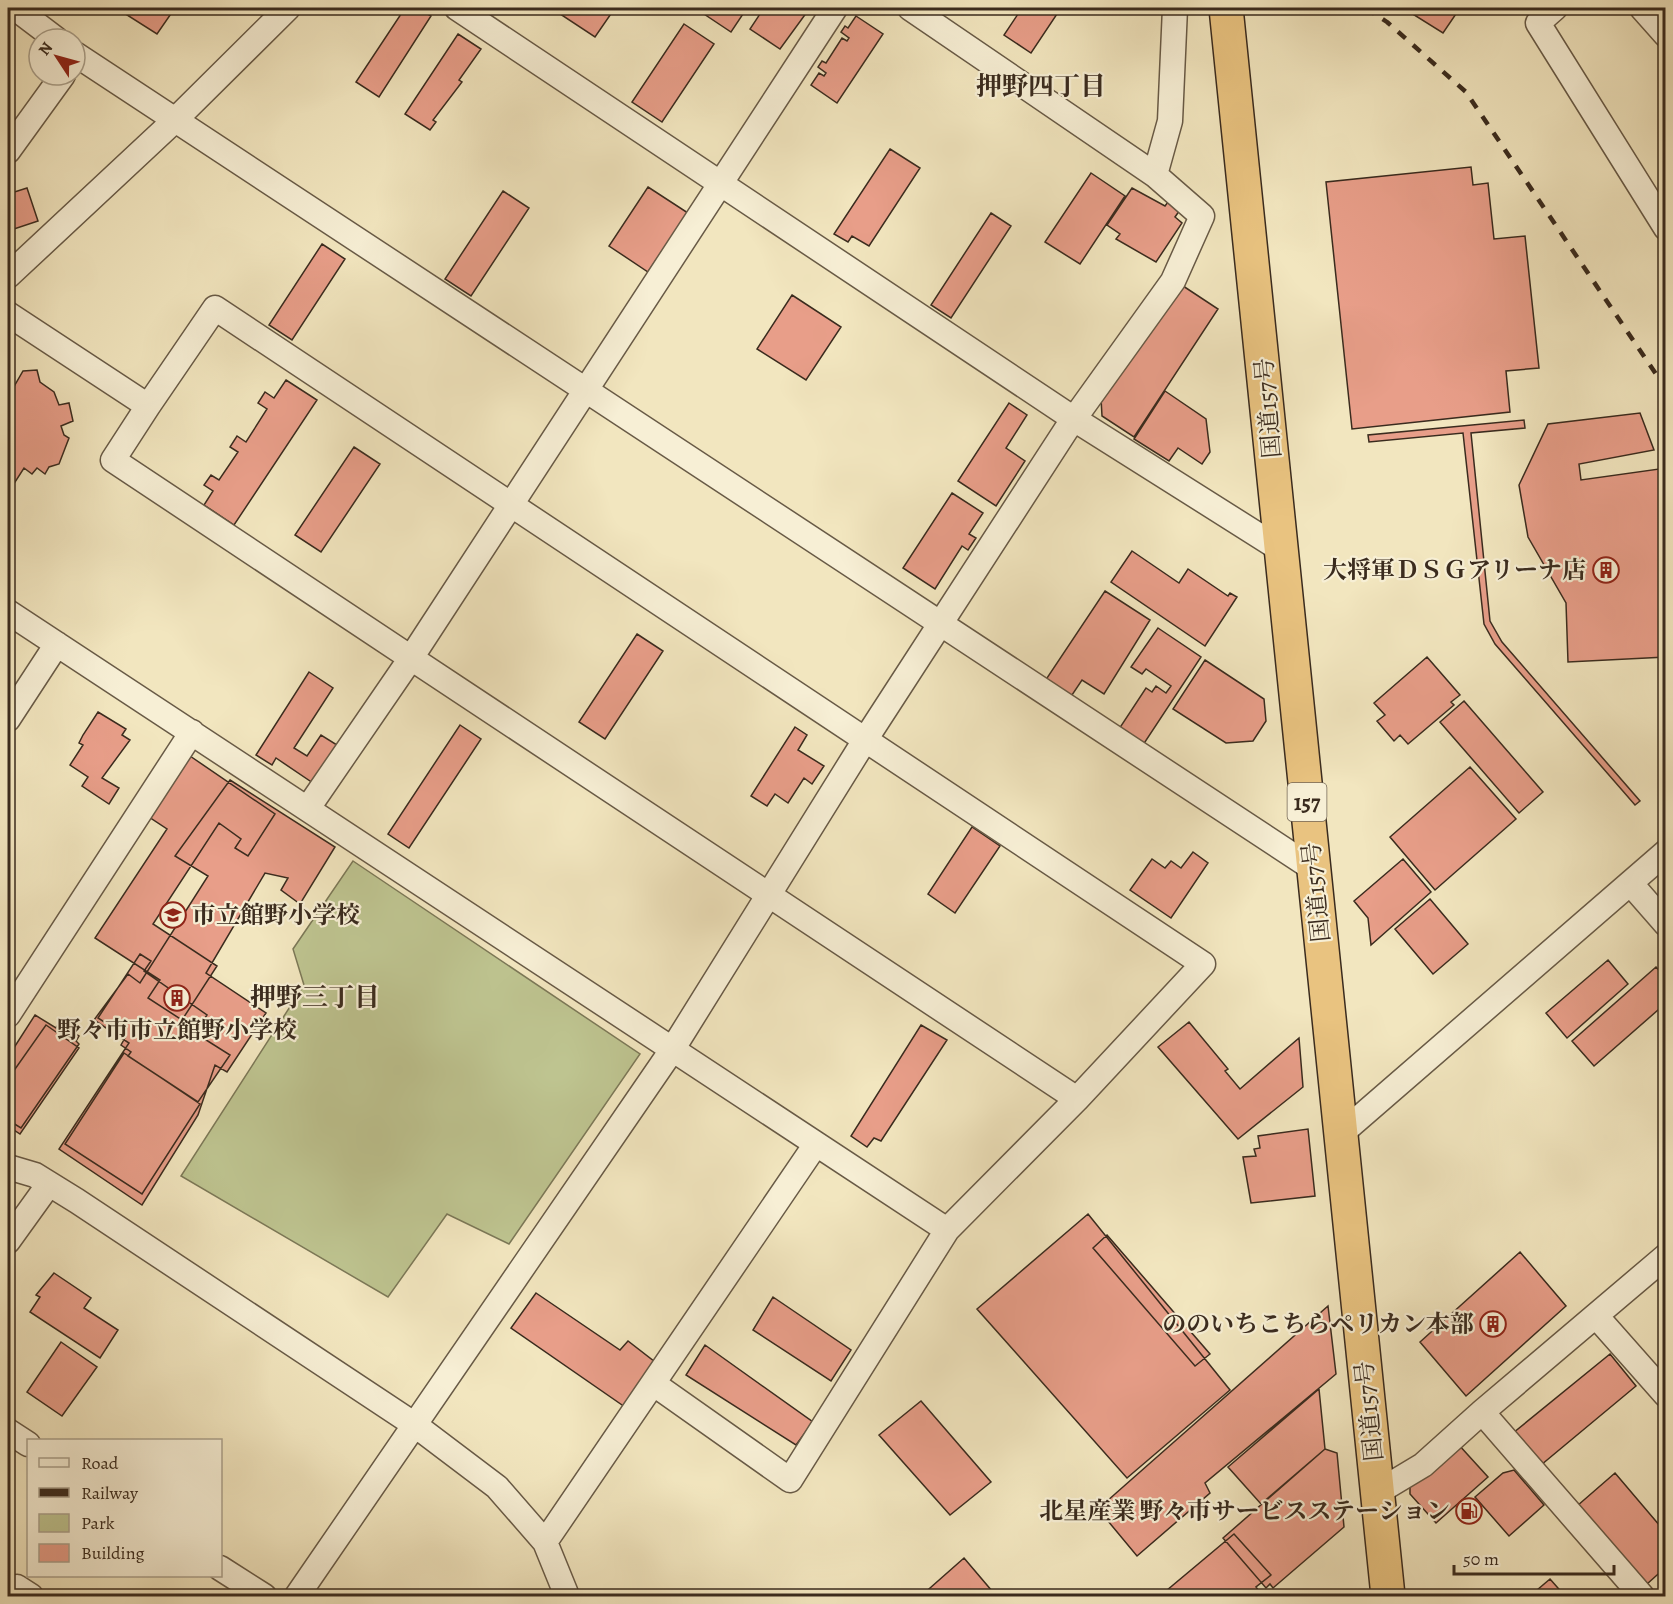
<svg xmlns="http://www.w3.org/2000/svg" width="1673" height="1604" viewBox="0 0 1673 1604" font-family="Alegreya,'Noto Serif JP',serif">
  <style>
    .green { fill: #bec490; stroke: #7c7857; stroke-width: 1.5 }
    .building { fill: #e89e89; stroke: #3a2b1e; stroke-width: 1.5 }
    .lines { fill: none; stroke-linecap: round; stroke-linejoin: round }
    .minor-casing { stroke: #685a46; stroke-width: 27 }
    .highway-casing { stroke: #3a2b1e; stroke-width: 36 }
    .minor { stroke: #f7efd5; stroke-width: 24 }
    .highway { stroke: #e9c380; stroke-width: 33 }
    .rail { stroke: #3a2b1e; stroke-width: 4.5; stroke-dasharray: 10 10; stroke-linecap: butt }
    .labels { text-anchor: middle; stroke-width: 4.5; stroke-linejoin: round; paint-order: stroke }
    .shield { fill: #f7efd5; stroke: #736655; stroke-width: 1.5 }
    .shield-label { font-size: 22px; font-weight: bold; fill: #3a2b1e }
    .street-label { font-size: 24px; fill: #3a2b1e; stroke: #f7efd5 }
    .poi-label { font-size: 24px; font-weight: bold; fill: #3a2b1e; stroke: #f7efd5; text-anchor: end }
    .neighbourhood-label { font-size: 26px; font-weight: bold; fill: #3a2b1e; stroke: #f7efd5 }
  </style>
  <rect width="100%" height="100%" fill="#f2e6bf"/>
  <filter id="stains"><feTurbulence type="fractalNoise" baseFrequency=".00333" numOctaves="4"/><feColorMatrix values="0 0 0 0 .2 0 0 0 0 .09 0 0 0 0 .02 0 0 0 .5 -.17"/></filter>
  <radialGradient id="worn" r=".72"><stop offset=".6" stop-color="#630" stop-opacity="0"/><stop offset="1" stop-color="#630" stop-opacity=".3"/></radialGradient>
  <path class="green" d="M353,861l287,193 -131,190 -62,-30 -59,83 -207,-121 123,-191 -11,-36z"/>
  <path class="building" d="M116,8h59l-18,26z
    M405,8h13l13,8 -52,81 -23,-15z
    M555,8h60l-20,29 -41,-27z
    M695,8h52l-16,24z
    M764,8h43v4l-27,37 -30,-20z
    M1022,8h39l-30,45 -27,-18z
    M1403,8h57l-17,25z
    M856,16l27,18 -46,69 -26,-18 8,-12 5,3 2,-3 -8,-6 4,-6 4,2 16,-25 5,3 2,-3 -8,-6 4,-6 3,2z
    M684,24l30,20 -52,78 -30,-20z
    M458,34l23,15 -22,31 3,2 -29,38 3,2 -6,8 -25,-16z
    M890,149l30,19 -51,78 -17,-10 -4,6 -14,-8z
    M1471,167l2,18 15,-2 6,56 31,-3 14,132 -33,3 4,41 -158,17 -26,-247z
    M1091,173l34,23 -45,68 -35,-22z
    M648,187l40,26 -40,59 -39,-26z
    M27,188l11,33 -30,10v-37z
    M1132,188l33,18 3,-4 12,8 -5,7 7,6 -26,39 -40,-23 4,-5 -13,-9z
    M503,191l26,17 -58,88 -26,-17z
    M991,213l20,13 -60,92 -20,-13z
    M322,244l23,15 -53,81 -23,-15z
    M1177,282l41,27 -84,128 -32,-21 -1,-18z
    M792,295l49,32 -35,53 -49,-31z
    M37,370l3,12 14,10 5,13 10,-2 4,18 -12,5 3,9 5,3 -10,26 -10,3 -4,7 -8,-6 -5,6 -8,-6 -16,25v-96l15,-26z
    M286,380l31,20 -83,125 -30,-20 9,-14 -9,-6 7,-10 8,5 19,-28 -8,-5 7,-11 9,6 21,-33 -9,-6 7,-11 9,6z
    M1165,391l41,28 4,33 -8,12 -24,-16 -9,13 -35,-22z
    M1009,403l18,12 -21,33 19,13 -29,45 -38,-25z
    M1640,413l14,37 -75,14 2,16 85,-12v189l-98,5 -2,-59 -38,-66 -9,-52 29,-61z
    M1524,420l1,8 -54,5 19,188 12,21 138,159 -5,4 -140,-161 -11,-20 -21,-191 -94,9 -1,-7z
    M354,447l26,17 -59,88 -26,-17z
    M952,493l31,20 -14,21 7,4 -8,12 -6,-4 -27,43 -32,-21z
    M1132,551l47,32 9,-14 40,27 2,-3 7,4 -32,49 -94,-64z
    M1105,591l45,29 -46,74 -22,-14 -12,18 -25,-17z
    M1158,628l43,29 -58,88 -24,-16 27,-41 6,4 4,-6 10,7 5,-7 -25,-17 -4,5 -11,-7z
    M637,634l26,17 -58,88 -26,-17z
    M1427,657l33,38 -9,7 3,3 -46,39 -8,-9 -6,6 -17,-20 8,-6 -11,-12z
    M1205,660l59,39 2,22 -13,20 -27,2 -53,-34z
    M309,672l24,16 -39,60 13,8 14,-21 16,10 -24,38 -37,-25 -4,7 -16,-10z
    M1464,701l79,91 -24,21 -79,-91z
    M98,712l28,17 -4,6 8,5 -28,38 17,10 -10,16 -27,-18 6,-9 -18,-12 13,-20 -4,-2 4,-8z
    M460,725l21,14 -72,109 -21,-14z
    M795,727l12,8 -9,15 26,16 -12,18 -8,-6 -16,25 -13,-9 -8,12 -16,-10z
    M190,756l85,58 -27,42 -13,-8 6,-9 -22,-16 -66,101 64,42 -35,54 -34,-22 12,-18 -65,-42 72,-109 -21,-14z
    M1470,767l46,52 -81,71 -45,-53z
    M230,780l105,67 -35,57 -19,-14 7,-12 -23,-5 -59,100 60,40 -39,59 -12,-7 -17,50 -56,90 -83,-56 70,-106 -35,-23 34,-46 12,9 68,-107 -33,-20z
    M972,827l28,19 -45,67 -27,-19z
    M1193,852l15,11 -37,55 -41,-28 22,-31 13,9 6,-7 10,7z
    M1403,859l28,33 -60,53 -3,-27 -14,-17z
    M1430,899l38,45 -35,30 -38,-45z
    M140,954l11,7 -7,10 63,44 -12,18 35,22 -32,47 -70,-46 3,-4 -10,-7 5,-9 -28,-18z
    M1608,960l20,24 -61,54 -21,-25z
    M1656,967l10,11v25l-72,63 -22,-25z
    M35,1015l21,13 3,-5 20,13 -3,5 3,3 -58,84 -13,-8v-46l6,-10 -6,-7z
    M1189,1022l39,47 -3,2 15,18 59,-51 4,49 -65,52 -80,-92z
    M46,1025l33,23 -59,86 -12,-8v-47z
    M921,1025l26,15 -66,101 -7,-3 -7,9 -16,-11z
    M124,1053l76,51 -58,90 -77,-50z
    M1308,1129l7,67 -64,7 -8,-46 13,-1 -2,-7 6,-1 -2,-12z
    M1088,1214l142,176 -103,88 -150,-169z
    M1107,1235l103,119 -15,12 -102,-118z
    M1520,1252l46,54 -100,90 -46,-54z
    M54,1273l37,25 -7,10 34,22 -18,28 -70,-46 10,-15 -4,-2z
    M536,1293l84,57 8,-9 27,21 -30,45 -114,-79z
    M773,1297l78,53 -20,31 -78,-51z
    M1328,1306l8,68 -131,109 5,10 -73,63 -39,-47z
    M61,1342l36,25 -35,49 -35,-24z
    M705,1345l108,77 -17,23 -110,-70z
    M1610,1354l26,32 -95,79 -28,-32z
    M1319,1389l6,60 -64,55 -33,-37z
    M921,1401l70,81 -41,33 -71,-80z
    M1458,1444l30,33 -52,46 -26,-29v-12z
    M1325,1449l12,4 7,74 -71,61 -3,-4 -4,4 -43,-50z
    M1514,1470l30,35 -35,31 -34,-39 28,-24z
    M1615,1473l51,60v34l-19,17 -70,-78z
    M1234,1534l37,41 -15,12 6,8 -2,1h-100z
    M964,1558l28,33 -6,5h-65z
    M1550,1579l15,17h-35z"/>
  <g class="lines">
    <g class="minor-casing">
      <path id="minor" d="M15,8l41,31
        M457,8l617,411 206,130
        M910,8l245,167
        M1555,8l-17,15 128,205
        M1642,8l24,27
        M75,54l1237,814
        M8,151l55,-76
        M8,276l166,-155 114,-113
        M8,314l140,92 -35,54 298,198 424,-650
        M8,612l939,618 130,-131 126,-135 -988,-656 -67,98
        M8,719l49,-75
        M308,808l103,-150 666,441
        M1631,884l35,40
        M8,1015l184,-283
        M1343,1132l323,-280
        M8,1167l27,8 42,26 338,224 82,62 48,55 22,54
        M8,1241l41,-57
        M1597,1317l69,78
        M654,1384l136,96 157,-250
        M8,1431l20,13
        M1378,1492l45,-27 59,-53
        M545,1542l271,-398
        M220,1568l44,28
        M8,1589l9,-2 14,9
        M297,1596l375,-546 193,-310 201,-310 107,-149 29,-65 -47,-41 15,-54 5,-113
        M1642,1596l-160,-184 184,-156"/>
    </g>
    <g class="highway-casing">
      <path id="highway" d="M1226,8l162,1588"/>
    </g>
    <use href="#minor" class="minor"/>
    <use href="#highway" class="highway"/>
    <path class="rail" d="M1366,8l21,14 79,70 200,297"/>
  </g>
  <defs>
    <g id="building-ring" transform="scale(1.35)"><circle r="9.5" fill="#f7efd5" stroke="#8f2418" stroke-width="1.5"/><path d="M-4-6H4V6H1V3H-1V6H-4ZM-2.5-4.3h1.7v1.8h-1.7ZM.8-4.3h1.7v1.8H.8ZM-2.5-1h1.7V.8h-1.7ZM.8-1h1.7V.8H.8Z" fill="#8f2418"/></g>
    <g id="school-ring" transform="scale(1.35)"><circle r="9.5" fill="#f7efd5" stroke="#8f2418" stroke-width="1.5"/><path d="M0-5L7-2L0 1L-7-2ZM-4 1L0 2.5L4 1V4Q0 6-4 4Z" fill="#8f2418"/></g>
    <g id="fuel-ring" transform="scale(1.35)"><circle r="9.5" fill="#f7efd5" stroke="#8f2418" stroke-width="1.5"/><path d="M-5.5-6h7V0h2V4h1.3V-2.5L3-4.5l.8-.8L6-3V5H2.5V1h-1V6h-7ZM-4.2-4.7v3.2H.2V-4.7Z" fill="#8f2418"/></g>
  </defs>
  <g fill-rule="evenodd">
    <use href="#building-ring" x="1606" y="570"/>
    <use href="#school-ring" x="173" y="915"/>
    <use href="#building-ring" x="177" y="998"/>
    <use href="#building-ring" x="1493" y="1324"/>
    <use href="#fuel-ring" x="1469" y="1511"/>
  </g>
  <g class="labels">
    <rect class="shield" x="1287.5" y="783" width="39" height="38" rx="4.5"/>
    <g class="shield-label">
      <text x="1307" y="810">157</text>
    </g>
    <g class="street-label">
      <text transform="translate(1268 408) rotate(-95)" y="8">国道157号</text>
      <text transform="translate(1316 892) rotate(-96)" y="8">国道157号</text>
      <text transform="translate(1369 1411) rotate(-96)" y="8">国道157号</text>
    </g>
    <g class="poi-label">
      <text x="1586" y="578">大将軍ＤＳＧアリーナ店</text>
      <text x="192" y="923" text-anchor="start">市立館野小学校</text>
      <text x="177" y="1038" text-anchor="middle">野々市市立館野小学校</text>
      <text x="1474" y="1332">ののいちこちらペリカン本部</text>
      <text x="1450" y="1519">北星産業 野々市サービスステーション</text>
    </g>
    <g class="neighbourhood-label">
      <text x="1041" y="95">押野四丁目</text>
      <text x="315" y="1006">押野三丁目</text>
    </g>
  </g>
  <rect width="1673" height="1604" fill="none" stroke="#f2e6bf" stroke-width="30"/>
  <rect x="9" y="9" width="1655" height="1586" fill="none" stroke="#3a2b1e" stroke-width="3"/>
  <rect x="15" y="15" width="1643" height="1574" fill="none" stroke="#3a2b1e" stroke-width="1.5"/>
  <rect x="27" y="1439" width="195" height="138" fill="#f7efd5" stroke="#aba18c" stroke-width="1.5"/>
  <rect x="39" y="1458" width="30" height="9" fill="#f7efd5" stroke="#aba18c" stroke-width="1.5"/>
  <text x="81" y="1469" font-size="18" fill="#3a2b1e">Road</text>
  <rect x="39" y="1488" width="30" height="9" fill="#3a2b1e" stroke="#aba18c" stroke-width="1.5"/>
  <text x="81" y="1499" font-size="18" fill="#3a2b1e">Railway</text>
  <rect x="39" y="1514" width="30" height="18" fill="#bec490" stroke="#aba18c" stroke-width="1.5"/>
  <text x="81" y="1529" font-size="18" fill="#3a2b1e">Park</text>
  <rect x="39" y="1544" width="30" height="18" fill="#e89e89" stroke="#aba18c" stroke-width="1.5"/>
  <text x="81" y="1559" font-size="18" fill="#3a2b1e">Building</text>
  <g transform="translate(57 57) rotate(306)"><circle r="28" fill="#f7efd5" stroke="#aba18c" stroke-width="1.5"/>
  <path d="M0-4.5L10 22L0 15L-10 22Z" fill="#8f2418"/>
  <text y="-9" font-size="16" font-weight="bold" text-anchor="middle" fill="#3a2b1e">N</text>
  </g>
  <path d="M1454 1565v9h160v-9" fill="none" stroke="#3a2b1e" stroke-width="3"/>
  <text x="1463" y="1565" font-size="18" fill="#3a2b1e" stroke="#f7efd5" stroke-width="4.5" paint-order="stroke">50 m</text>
  <rect width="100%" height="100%" filter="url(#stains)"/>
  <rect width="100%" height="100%" fill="url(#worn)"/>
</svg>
